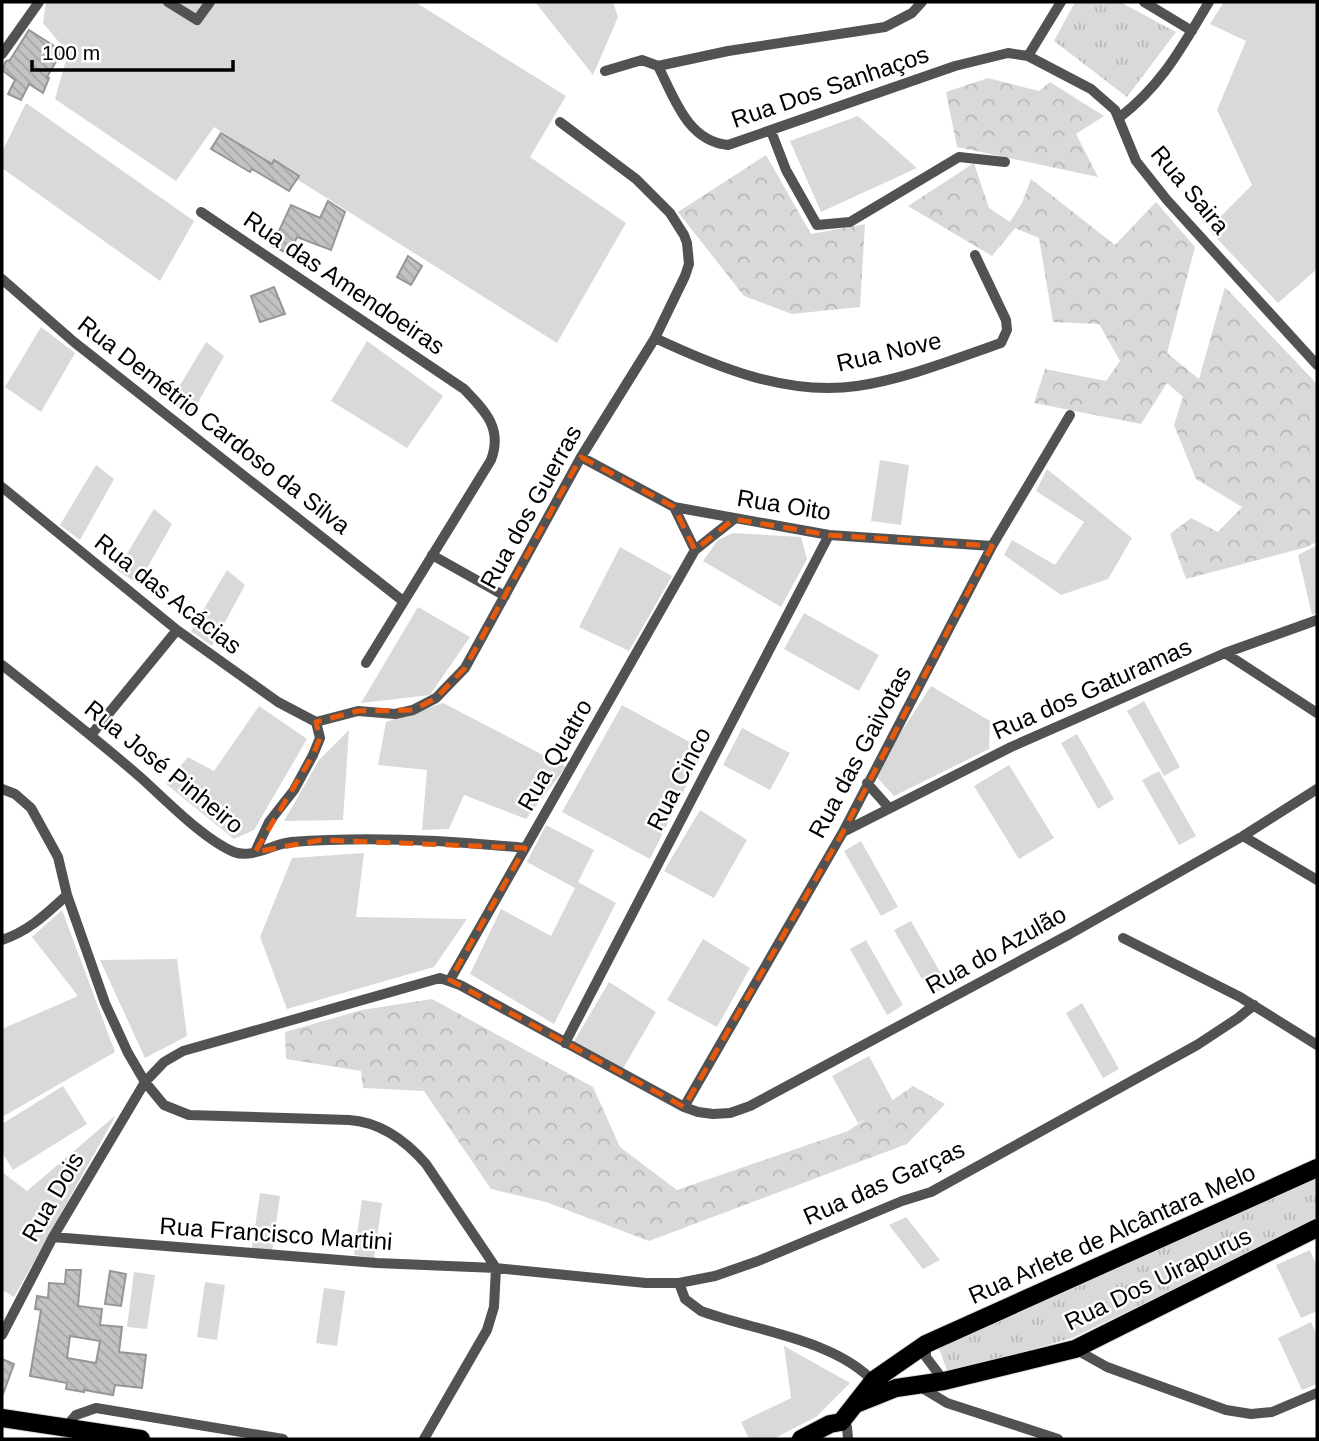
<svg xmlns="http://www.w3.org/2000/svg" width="1319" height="1441" viewBox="0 0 1319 1441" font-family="Helvetica,sans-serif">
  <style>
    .green { fill: #d9d9d9 }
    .forest { fill: url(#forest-crowns) }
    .park { fill: url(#park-tufts) }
    .building { fill: url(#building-back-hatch); stroke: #969696; stroke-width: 2; fill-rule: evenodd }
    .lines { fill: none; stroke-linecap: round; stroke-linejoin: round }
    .primary-casing { stroke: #dbdbdb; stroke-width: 20 }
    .minor { stroke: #525252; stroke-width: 10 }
    .primary { stroke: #000; stroke-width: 18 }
    .marked { fill: none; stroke: #e8590c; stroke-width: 5; stroke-dasharray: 14 9; stroke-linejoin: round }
    .labels { text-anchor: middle; stroke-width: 5; stroke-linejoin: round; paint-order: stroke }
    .street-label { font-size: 24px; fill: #000; stroke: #fff }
  </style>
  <defs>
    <pattern id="forest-crowns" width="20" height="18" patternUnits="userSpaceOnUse" patternTransform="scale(1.75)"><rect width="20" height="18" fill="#d9d9d9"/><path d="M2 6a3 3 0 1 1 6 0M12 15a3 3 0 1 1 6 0" fill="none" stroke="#b8b8b8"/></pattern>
    <pattern id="park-tufts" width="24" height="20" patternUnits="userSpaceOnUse" patternTransform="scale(1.75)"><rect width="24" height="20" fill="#d9d9d9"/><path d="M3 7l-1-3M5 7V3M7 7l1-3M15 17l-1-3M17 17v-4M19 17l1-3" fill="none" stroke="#b8b8b8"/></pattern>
    <pattern id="building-back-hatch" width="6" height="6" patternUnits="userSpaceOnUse" patternTransform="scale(1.75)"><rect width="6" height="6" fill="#c2c2c2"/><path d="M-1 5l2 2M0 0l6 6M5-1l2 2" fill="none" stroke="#a5a5a5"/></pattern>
  </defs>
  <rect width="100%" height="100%" fill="#fff"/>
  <path class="green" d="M46,2h369l151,94 -36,61 96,66 -69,120 -343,-216 -38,54 -121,-82 13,-46 -25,-30z
    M535,2h78l5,15 -25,58z
    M1224,2h93v267l-39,34 -70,-74 44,-44 -35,-75 29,-69 -36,-17z
    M26,103l168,118 -34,60 -158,-113v-16z
    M858,116l59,52 -96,44 -31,-71z
    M41,327l34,26 -34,59 -36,-25z
    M367,341l76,55 -36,52 -76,-47z
    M206,342l18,14 -34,61 -20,-15z
    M880,460l29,5 -8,60 -30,-4z
    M96,465l18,14 -34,61 -20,-15z
    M1047,469l85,69 -24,41 -47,16 -57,-40 8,-15 43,25 29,-43 -48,-31z
    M154,509l18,15 -34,60 -21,-14z
    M733,533l68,4 6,22 -26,48 -78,-46 15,-21z
    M1317,545v68l-5,2 -14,-60z
    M620,547l52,29 -43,75 -50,-24z
    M227,570l18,15 -33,61 -21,-15z
    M418,607l52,30 -40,58 -69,8z
    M804,613l75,42 -20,36 -75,-42z
    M931,686l59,35 -1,28 -95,47 -20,-22z
    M1144,701l36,66 -16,9 -37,-65z
    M443,703l123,64 -40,52 -62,-24 -15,34 -27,1 5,-60 -49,-5 8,-43z
    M622,705l82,45 -54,109 -88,-47z
    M259,706l48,33 -53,91 -20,9 -68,-55 22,-27 26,14z
    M742,728l48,25 -20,37 -47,-25z
    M349,730l-6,90 -59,1 35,-61z
    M1077,734l37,65 -16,10 -37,-66z
    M1009,765l45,73 -35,21 -45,-73z
    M1159,771l37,65 -17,9 -37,-65z
    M700,810l47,30 -33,58 -50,-27z
    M546,825l48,25 -16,32 38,21 -62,121 -84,-50 31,-65 50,27 24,-48 -48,-26z
    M861,841l37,66 -17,9 -37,-65z
    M364,853l-8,64 111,2 -33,48 -147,42 -27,-72 32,-79z
    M62,910l53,142 -113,65v-88l76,-33 -46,-59z
    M911,921l37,65 -17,9 -37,-65z
    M703,939l47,29 -33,59 -50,-27z
    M866,940l37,65 -16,10 -37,-66z
    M177,959l10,77 -42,22 -45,-98z
    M609,982l47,30 -34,58 -49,-27z
    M1082,1003l37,66 -16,9 -37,-65z
    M869,1056l25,47 -36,20 -26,-47z
    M63,1086l24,38 -74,46 -11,-18v-28z
    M116,1115l-102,182 -12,-7v-118l25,19z
    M260,1193l20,3 -8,55 -20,-3z
    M362,1200l20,3 -8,55 -20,-3z
    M906,1217l34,43 -17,9 -34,-44z
    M1310,1250l7,16v45l-16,7 -25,-53z
    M134,1272l21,3 -8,54 -20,-2z
    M205,1282l20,3 -8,55 -20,-3z
    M324,1288l21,3 -8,55 -21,-3z
    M1311,1322l6,13v49l-15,6 -24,-52z
    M784,1346l66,37 -34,34 -43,22h-24l-8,-17 50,-24z"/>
  <path class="forest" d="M988,78l51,13 11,-9 54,34 -28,18 22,43 -141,-30 -11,-55z
    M766,155l45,79 54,-10 -5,83 -68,7 -48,-18 -66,-84z
    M974,163l15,45 21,14 12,-19 9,-24 84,66 41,-43 39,45 -28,106 32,26 26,-92 92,97v158l-10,5 -121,32 -16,-45 21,-16 27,14 24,-25 -46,-28 -22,-54 9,-28 -16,-14 -26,41 -107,-21 11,-34 61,12 14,-20 -21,-37 -46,-2 -14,-84 -24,-10 -23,28 -84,-50z
    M432,999l161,88 27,60 57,43 171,-59 65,-45 32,18 -38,40 -258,97 -103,-39 -55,-13 -67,-98 -61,-3 -2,-17 -75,-12 -1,-27 77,-22z"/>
  <path class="park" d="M1075,2h45l56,30 -49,65 -73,-56z
    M1317,1174v47l-245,117 -124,35 -10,-27z"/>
  <path class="building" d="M29,30l33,21 -15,26 2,1 -6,15 -14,-9 -8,16 -13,-6 7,-14 -13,-10 4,-9 4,-1z
    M221,133l51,31 2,-4 25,16 -10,15 -37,-22 -2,3 -39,-23z
    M328,201l17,11 -14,38 -34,-13 -8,17 -17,-8 19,-41 29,13z
    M408,256l14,10 -11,19 -14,-8z
    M274,287l11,27 -25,8 -9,-26z
    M66,1270h15l-3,36 24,3 -2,16 22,2 -3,25 27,3 -4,33 -27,-3 -2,10 -29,-5v2l-18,-3 1,-6 -37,-7 11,-66 -6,-1 2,-13 11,2 1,-15 16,1zM70,1336l30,5 -4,22 -29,-5z
    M110,1271l16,3 -5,32 -16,-2z
    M2,1359l12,5 -11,30h-1z"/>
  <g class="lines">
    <g class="primary-casing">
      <path id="primary" d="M856,1404l40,-16 48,-7 131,-32 242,-121
        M2,1418l139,21
        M801,1439l29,-15 11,-2 33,-42 52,-36 391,-176"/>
    </g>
    <path class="minor" d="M168,2l29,18 13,-18
      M1144,2l48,29
      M2,54l37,-52
      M1028,56l33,-54
      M658,66l70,-15 157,-24 27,-14 10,-11
      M605,71l37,-11 16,6c16,31 29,75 70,79l227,-79 53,-13 20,3 63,33 24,21 21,51 31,39 150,165
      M1120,117c42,-32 62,-70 89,-115
      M771,131l15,39 31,55 33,-3 109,-65 46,5
      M201,212l263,177c21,22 39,39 27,71l-125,203
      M2,279l72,63 329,259
      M655,338c62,29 131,58 202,48 48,-7 98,-27 144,-43l6,-13 -1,-10 -31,-65
      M581,457l93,50 155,28 163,11
      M2,487l175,143 101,72 38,20
      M695,550l39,-31
      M432,555l73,41
      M1225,653l92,60
      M2,665c46,36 92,72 137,111 25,22 65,64 95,76 18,7 39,-8 57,-10 78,-6 157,-2 234,6
      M316,722l42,-11 37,3 18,-4 23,-12 29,-30 116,-211 74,-119 30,-62 4,-12 -2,-21 -3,-8 -14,-22 -34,-34 -76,-57
      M91,735l86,-105
      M867,783l22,25
      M2,789l13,5 16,14 27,49 9,38 38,108 23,50 17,29 19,23 25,10 160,5c31,2 57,21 77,44l70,104
      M843,832l168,-85 214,-94 92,-33
      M1243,836l74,44
      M255,852l14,-30 25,-32 19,-35 7,-17 -4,-16
      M1123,938l117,59 77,48
      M2,940c27,-9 44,-26 65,-45
      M450,980l245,-430 -21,-43
      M565,1043l264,-508
      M684,1107l159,-275 149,-286 78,-131
      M53,1237l324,26 119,5 150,15h33l36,-7 43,-15 144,-60 29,-9 266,-147 41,-27 16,-13
      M679,1283l6,16 16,12c54,20 134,28 174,72
      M2,1335l51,-98 92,-155 19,-20 19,-11 257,-73 20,7 224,122 14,5 15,2 17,-1 20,-7 320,-172 173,-98 74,-47
      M926,1344v13l18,24
      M1075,1349l32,18 119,43 25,4 21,-2 45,-19
      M919,1386l28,17 111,36
      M841,1422l6,5 1,12
      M66,1427l10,-12 20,-7 187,31
      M424,1439l63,-109 7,-23 2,-39"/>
    <use href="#primary" class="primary"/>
  </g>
  <path class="marked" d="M581,457l93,50 21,43 39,-31 95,16 163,11 -149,286 -159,275 -234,-127 75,-132 -204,-8 -66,12 58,-97 7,-17 -4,-16 42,-11 55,-1 23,-12 29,-30z"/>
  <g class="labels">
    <g class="street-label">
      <text transform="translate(830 87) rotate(-19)" y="8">Rua Dos Sanhaços</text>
      <text transform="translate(1190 190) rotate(50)" y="8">Rua Saira</text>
      <text transform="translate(344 283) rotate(34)" y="8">Rua das Amendoeiras</text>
      <text transform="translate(889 352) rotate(-13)" y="8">Rua Nove</text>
      <text transform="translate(214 425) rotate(38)" y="8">Rua Demétrio Cardoso da Silva</text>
      <text transform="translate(784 505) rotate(9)" y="8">Rua Oito</text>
      <text transform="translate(531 507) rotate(-61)" y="8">Rua dos Guerras</text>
      <text transform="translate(168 594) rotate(38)" y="8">Rua das Acácias</text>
      <text transform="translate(1092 689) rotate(-24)" y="8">Rua dos Gaturamas</text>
      <text transform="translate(860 752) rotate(-62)" y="8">Rua das Gaivotas</text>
      <text transform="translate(555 755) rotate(-60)" y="8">Rua Quatro</text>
      <text transform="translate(164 767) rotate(39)" y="8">Rua José Pinheiro</text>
      <text transform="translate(679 779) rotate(-63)" y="8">Rua Cinco</text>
      <text transform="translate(996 950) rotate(-29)" y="8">Rua do Azulão</text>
      <text transform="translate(884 1183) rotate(-24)" y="8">Rua das Garças</text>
      <text transform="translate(53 1197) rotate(-60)" y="8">Rua Dois</text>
      <text transform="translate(276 1234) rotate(4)" y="8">Rua Francisco Martini</text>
      <text transform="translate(1112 1234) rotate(-24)" y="8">Rua Arlete de Alcântara Melo</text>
      <text transform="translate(1158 1279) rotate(-26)" y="8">Rua Dos Uirapurus</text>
    </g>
  </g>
  <rect width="1319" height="1441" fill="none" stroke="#000000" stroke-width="7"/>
  <path d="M32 60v10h201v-10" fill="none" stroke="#000000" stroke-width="3.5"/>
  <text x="42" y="60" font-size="21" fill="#000000" stroke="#ffffff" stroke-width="5" paint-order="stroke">100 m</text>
</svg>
